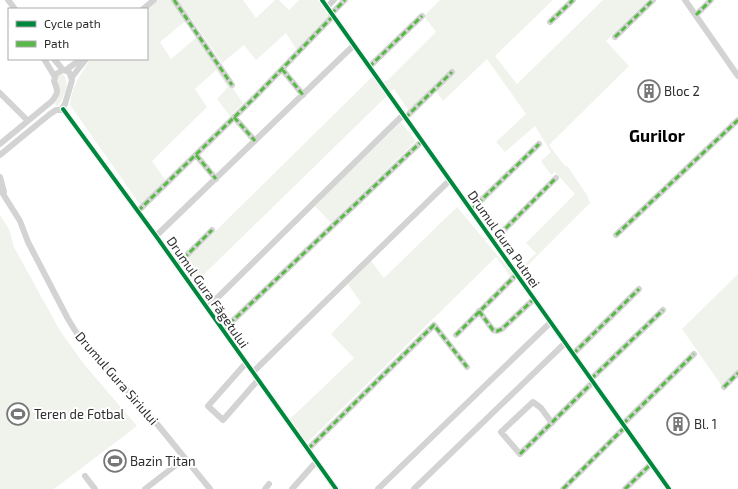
<svg xmlns="http://www.w3.org/2000/svg" width="738" height="489" viewBox="0 0 738 489" font-family="'Exo 2',sans-serif">
  <style>
    .green { fill: #f0f3ec }
    .lines { fill: none; stroke-linecap: round; stroke-linejoin: round }
    .minor { stroke: #d3d3d3; stroke-width: 6 }
    .quiet { stroke: #58b947; stroke-width: 3; stroke-dasharray: 6 3; stroke-linecap: butt }
    .cycleway-casing { stroke: #fff; stroke-width: 6 }
    .cycleway { stroke: #00873e; stroke-width: 4 }
    .labels { text-anchor: middle; stroke-width: 4; stroke-linejoin: round; paint-order: stroke }
    .poi-label { font-size: 13px; fill: #2e2e2e; stroke: #fff; text-anchor: start }
    .street-label { font-size: 13px; fill: #2e2e2e; stroke: #fff }
    .district-label { font-size: 17px; font-weight: bold; fill: #000; stroke: #fff }
  </style>
  <rect width="100%" height="100%" fill="#fff"/>
  <path class="green" d="M158,0h85l13,18 19,-18h4l10,10 10,-10h19l12,18 -33,32 -11,-17 -30,27 -12,-15 -22,18 -32,-46 -30,25 11,17 26,-22 46,66 -13,13 -13,-17 11,-12 -12,-17 -21,19 12,18 -55,54 14,20 -25,25 -71,-101c1,-17 11,-31 20,-46h57v-50z
    M440,0h113l-58,56 22,28 86,-84h45l-42,41 23,25 -80,79 15,20 4,2 19,28 3,8 -77,77 -17,-23 -189,186 -17,-24 64,-61 -23,-24 30,-31 -13,-19 23,-23 13,17 73,-71 57,68 22,-22 -10,-10 49,-49 -20,-22 -4,3 -10,-14 10,-9 -16,-26 -30,26 -9,-10 30,-28 -39,-55 -44,42 -9,-13 -25,23 -15,-22 -198,193 -14,-18 191,-188 4,7 11,-3 48,-48 -12,-16z
    M62,74l2,1c6,8 0,23 -6,31h-2l-1,-3 3,-5 -1,-20z
    M401,122l15,19 -85,82 -16,-17z
    M0,215l9,14 5,18 45,82 24,34 54,63 -83,63h-54z
    M738,274v97l-16,15 -40,-57z"/>
  <g class="lines">
    <path class="minor" d="M8,0l7,9
      M174,0l58,85
      M322,0l347,489
      M685,0l53,76
      M327,7l7,-7
      M143,9l11,-9
      M331,14l14,-14
      M696,15l15,-15
      M550,22l23,-22
      M615,37l38,-37
      M44,59l11,18
      M54,59l9,11
      M369,67l53,-51
      M282,69l21,26
      M66,70l15,-11
      M72,77l14,-18
      M0,93l28,28
      M63,109l93,127 180,253
      M234,117l21,24
      M405,118l47,-46
      M0,144l52,-43c7,-9 6,-10 2,-20l2,-7 7,-4 6,2 3,8 -7,24 -4,6h-5l-6,4 -50,41
      M196,155l20,24
      M0,177l4,15
      M0,189l20,32 8,21 40,77 8,13 20,24 57,63 57,70
      M471,210l68,-66
      M138,211l116,-113 79,-82
      M616,235l122,-115
      M156,236l198,-191
      M493,241l63,-63
      M177,265l35,-35
      M207,308l196,-193
      M479,311l14,19 4,1 5,-2 32,-30
      M223,330l199,-189
      M456,335l61,-61
      M573,354l66,-65
      M246,363l-38,43 15,14 35,-40
      M253,372l197,-192
      M591,379l72,-69
      M724,387l14,-14
      M552,423l-11,-15 -8,-6 -32,30 19,22 73,-72
      M623,424l71,-70
      M308,449l126,-124 33,42
      M85,476l10,13
      M145,489l40,-31
      M265,489l4,-5
      M292,489l24,-27
      M378,489l173,-167
      M414,489l151,-146
      M563,489l62,-62
      M625,489l26,-25"/>
    <path class="quiet" d="M174,0l58,85
      M331,14l14,-14
      M696,15l15,-15
      M550,22l23,-22
      M615,37l38,-37
      M369,67l53,-51
      M282,69l21,26
      M234,117l21,24
      M405,118l47,-46
      M196,155l20,24
      M471,210l68,-66
      M138,211l116,-113 79,-82
      M616,235l122,-115
      M493,241l63,-63
      M177,265l35,-35
      M479,311l14,19 4,1 5,-2 32,-30
      M223,330l199,-189
      M456,335l61,-61
      M573,354l66,-65
      M591,379l72,-69
      M724,387l14,-14
      M623,424l71,-70
      M308,449l126,-124 33,42
      M520,454l73,-72
      M563,489l62,-62
      M625,489l26,-25"/>
    <g class="cycleway-casing">
      <path id="cycleway" d="M322,0l347,489
        M63,109l93,127 180,253"/>
    </g>
    <use href="#cycleway" class="cycleway"/>
  </g>
  <defs>
    <g id="building-ring" transform="scale(1.15)"><circle r="9.5" fill="#fff" stroke="#777" stroke-width="1.5"/><path d="M-4-6H4V6H1V3H-1V6H-4ZM-2.5-4.3h1.7v1.8h-1.7ZM.8-4.3h1.7v1.8H.8ZM-2.5-1h1.7V.8h-1.7ZM.8-1h1.7V.8H.8Z" fill="#777"/></g>
    <g id="stadium-ring" transform="scale(1.15)"><circle r="9.5" fill="#fff" stroke="#777" stroke-width="1.5"/><path d="M0-5a6.5 5 0 1 0 0 10a6.5 5 0 1 0 0-10ZM-3.5-1.8h7v3.6h-7Z" fill="#777"/></g>
  </defs>
  <g fill-rule="evenodd">
    <use href="#building-ring" x="649" y="91"/>
    <use href="#stadium-ring" x="18" y="414"/>
    <use href="#building-ring" x="678" y="424"/>
    <use href="#stadium-ring" x="115" y="461"/>
  </g>
  <g class="labels">
    <g class="poi-label">
      <text x="664" y="96">Bloc 2</text>
      <text x="34" y="419">Teren de Fotbal</text>
      <text x="694" y="429">Bl. 1</text>
      <text x="130" y="466">Bazin Titan</text>
    </g>
    <g class="street-label">
      <text transform="translate(504 239) rotate(55)" y="5">Drumul Gura Putnei</text>
      <text transform="translate(208 292) rotate(55)" y="5">Drumul Gura Făgetului</text>
      <text transform="translate(117 378) rotate(49)" y="5">Drumul Gura Siriului</text>
    </g>
    <g class="district-label">
      <text x="657" y="142">Gurilor</text>
    </g>
  </g>
  <rect x="8" y="8" width="140" height="52" fill="#ffffff" stroke="#ababab"/>
  <rect x="16" y="21" width="20" height="6" fill="#00873e" stroke="#ababab"/>
  <text x="44" y="28" font-size="12" fill="#2e2e2e">Cycle path</text>
  <rect x="16" y="41" width="20" height="6" fill="#58b947" stroke="#ababab"/>
  <text x="44" y="48" font-size="12" fill="#2e2e2e">Path</text>
</svg>
